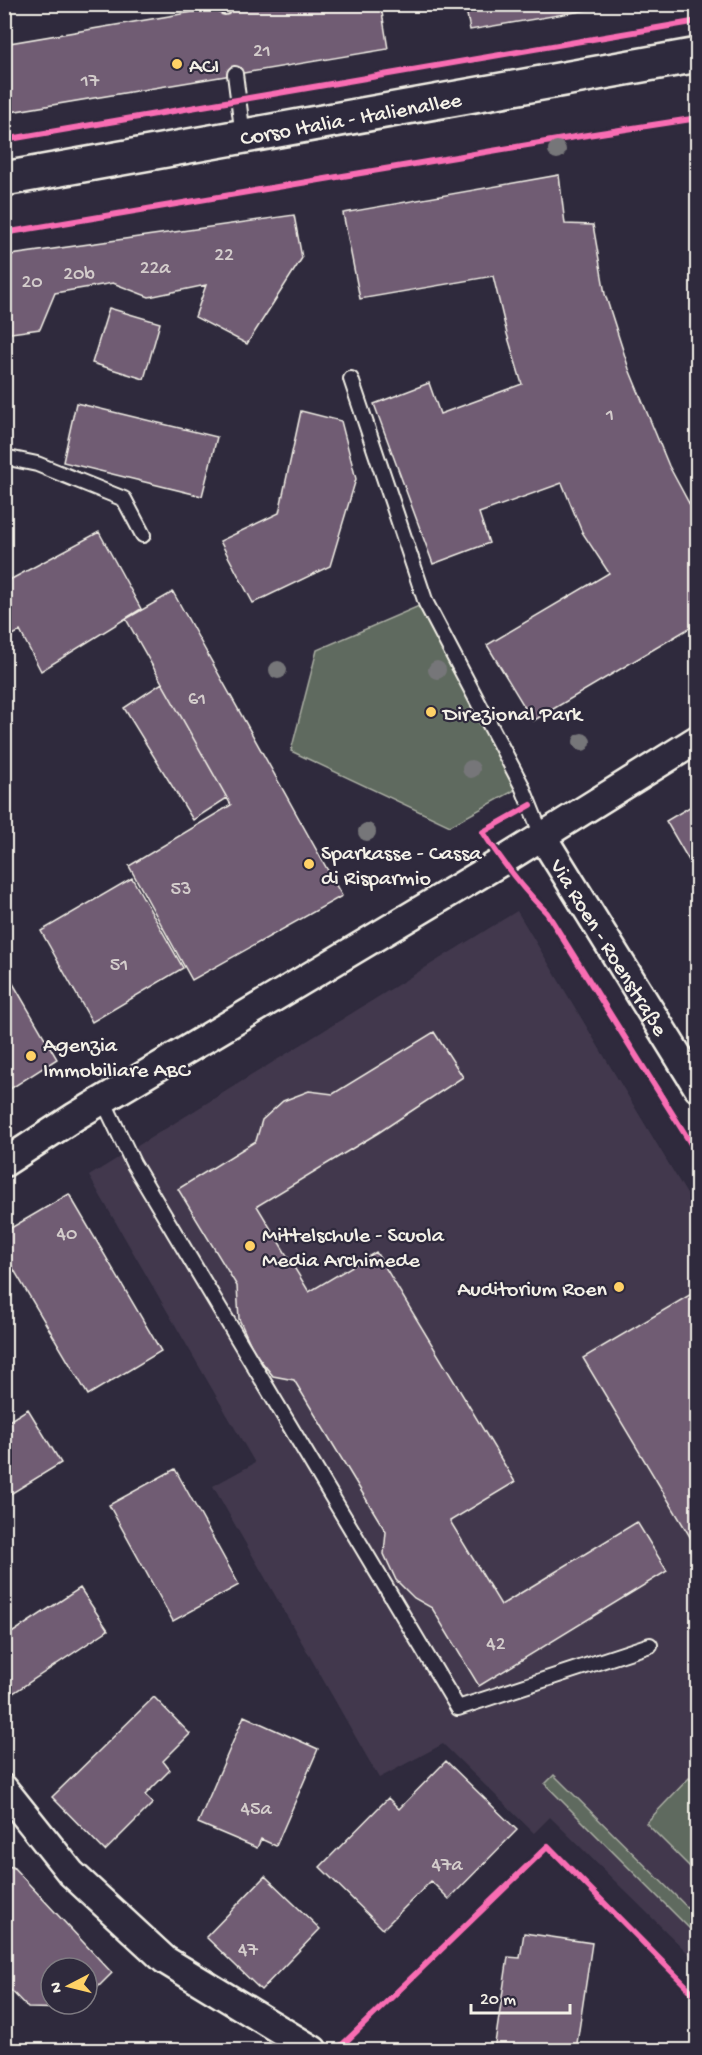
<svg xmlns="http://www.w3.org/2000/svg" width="702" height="2055" viewBox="0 0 702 2055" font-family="'Gochi Hand',sans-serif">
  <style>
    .built { fill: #42394d }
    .green { fill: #5f6a5e; stroke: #aaaea3; stroke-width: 1.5 }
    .building { fill: #6f5b73; stroke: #f4f1e8; stroke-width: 1.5 }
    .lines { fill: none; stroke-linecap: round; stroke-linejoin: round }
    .lane-casing { stroke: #f4f1e8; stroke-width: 18 }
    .street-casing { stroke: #f4f1e8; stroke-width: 32 }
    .primary-casing { stroke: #f4f1e8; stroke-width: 38 }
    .lane { stroke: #2f2a3d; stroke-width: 14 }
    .street { stroke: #2f2a3d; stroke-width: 27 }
    .primary { stroke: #2f2a3d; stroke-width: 33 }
    .cycleway-casing { stroke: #2f2a3d; stroke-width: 10 }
    .cycleway { stroke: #f96db3; stroke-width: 6 }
    .tree { fill: #767679 }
    .poi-dot { fill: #ffd166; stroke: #2f2a3d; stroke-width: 2 }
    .labels { text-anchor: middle; stroke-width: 4.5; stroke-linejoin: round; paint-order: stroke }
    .number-label { font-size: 20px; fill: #d3cccb }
    .poi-label { font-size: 22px; fill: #f4f1e8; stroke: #2f2a3d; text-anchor: start }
    .street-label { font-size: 22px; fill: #f4f1e8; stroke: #2f2a3d }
  </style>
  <rect width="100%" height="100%" fill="#2f2a3d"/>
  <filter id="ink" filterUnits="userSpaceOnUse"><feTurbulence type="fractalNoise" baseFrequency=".0167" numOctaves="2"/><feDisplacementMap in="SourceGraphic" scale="12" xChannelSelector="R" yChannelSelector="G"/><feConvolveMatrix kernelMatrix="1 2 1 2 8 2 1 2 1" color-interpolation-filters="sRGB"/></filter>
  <g filter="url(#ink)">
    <path class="built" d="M517,911l180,300v751l-147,-145 -16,16 -91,-89 -64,34 -166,-292 42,-23 -166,-287z"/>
    <path class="green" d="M426,603l96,183 -72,40 -159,-75 26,-101z
      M554,1775l143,142v19l-152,-152z
      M689,1778l8,8v88l-51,-51z"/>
    <path class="building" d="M240,4h152l-11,2 7,43 -384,64v-69z
      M465,4h128l1,5 -124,21z
      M559,175l6,49 28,1 12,69 24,75 40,97 29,54v103l-165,98 -46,-76 122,-72 -27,-41 -20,-49 -83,30 10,30 -56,21 -59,-160 55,-21 11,31 82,-30 -15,-50 -14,-58 -133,23 -17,-86z
      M294,215l8,43 -55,86 -52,-27 11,-32 -57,12 -36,-14 -58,10 -15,36 -36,5v-78z
      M109,308l51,15 -16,56 -52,-16z
      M76,403l141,34 -15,59 -139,-34z
      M301,411l40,10 15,58 -26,87 -77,37 -33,-62 59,-28z
      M99,532l42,77 -100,62 -21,-40 -16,9v-57z
      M173,592l169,304 -150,84 -63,-114 102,-61 -105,-186z
      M162,683l65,115 -34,22 -69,-112z
      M698,802v74l-32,-55z
      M132,878l51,90 -91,54 -51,-91z
      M4,968l53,91 -53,34z
      M434,1032l29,45 -85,56 -121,73 52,86 67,-40 139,230 -65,39 51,84 136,-83 30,49 -188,115 -47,-78 -18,-10 -18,-18 -12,-26 2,-22 -92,-152 -21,-4 -19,-24 -15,-33 -2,-33 -59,-97 78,-48 6,-21 21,-19 26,-10 24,3z
      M69,1194l92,157 -73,44 -84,-142v-21z
      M698,1290v260l-115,-192z
      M28,1409l33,54 -57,35v-74z
      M175,1469l64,116 -66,36 -64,-116z
      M80,1588l28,42 -104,69v-61z
      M154,1697l36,37 -27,27 7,9 -25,25 8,8 -48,48 -53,-54z
      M244,1716l74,33 -42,97 -15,-7 -4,9 -59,-25z
      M446,1761l71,69 -68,69 -18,-18 -48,48 -63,-62 68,-69 11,11z
      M4,1866l9,1 99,106 -25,25v-30h-36v36h30l-6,5 -47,-1 -24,-25z
      M265,1876l55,53 -59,61 -55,-53z
      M524,1933l68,10 -16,107h-82l14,-93 12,1z"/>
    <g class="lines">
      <g class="lane-casing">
        <path id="lane" d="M225,4v3
          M235,74l8,62
          M351,379l75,224 96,183 20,50
          M4,457l33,7 87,35 19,36
          M103,1100l30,63 325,545 192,-63"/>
      </g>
      <g class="street-casing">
        <g id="street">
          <path id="s1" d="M542,836l156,252"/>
          <path d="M4,1163l72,-47 425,-254 197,-123"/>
          <path d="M4,1789l67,84 94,87 148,90"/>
        </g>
      </g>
      <g class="primary-casing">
        <g id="primary">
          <path id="s2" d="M4,179l694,-124"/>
        </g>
      </g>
      <use href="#lane" class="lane"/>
      <use href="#street" class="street"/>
      <use href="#primary" class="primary"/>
      <g class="cycleway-casing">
        <path id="cycleway" d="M4,140l694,-119
          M4,233l577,-97 117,-18
          M531,805l-48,27c19,30 39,56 64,81l151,242
          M337,2050l211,-204 150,152"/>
      </g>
      <use href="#cycleway" class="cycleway"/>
    </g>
    <g class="tree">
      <circle cx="557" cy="150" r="9"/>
      <circle cx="278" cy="670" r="9"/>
      <circle cx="437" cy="670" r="9"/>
      <circle cx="582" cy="742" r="9"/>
      <circle cx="471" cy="769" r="9"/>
      <circle cx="367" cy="832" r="9"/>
    </g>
  </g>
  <g class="poi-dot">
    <circle cx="177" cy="64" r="6"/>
    <circle cx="431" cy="712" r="6"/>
    <circle cx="309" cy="864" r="6"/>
    <circle cx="31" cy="1056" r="6"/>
    <circle cx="250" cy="1246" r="6"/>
    <circle cx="619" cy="1287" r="6"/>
  </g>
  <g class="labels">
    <g class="number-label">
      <text x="262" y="56">21</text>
      <text x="90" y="86">17</text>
      <text x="224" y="260">22</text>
      <text x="155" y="273">22a</text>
      <text x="79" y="279">20b</text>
      <text x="32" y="287">20</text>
      <text x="610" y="420">1</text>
      <text x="197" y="704">61</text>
      <text x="181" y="894">53</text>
      <text x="119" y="970">51</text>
      <text x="67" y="1239">40</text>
      <text x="496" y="1649">42</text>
      <text x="256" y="1814">45a</text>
      <text x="447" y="1870">47a</text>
      <text x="248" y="1955">47</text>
    </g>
    <g class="poi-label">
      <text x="189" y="72">ACI</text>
      <text x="443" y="720">Direzional Park</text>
      <text x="321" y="859">Sparkasse - Cassa<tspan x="321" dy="25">di Risparmio</tspan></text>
      <text x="43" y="1051">Agenzia<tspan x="43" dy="25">Immobiliare ABC</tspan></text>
      <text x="262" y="1241">Mittelschule - Scuola<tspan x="262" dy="25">Media Archimede</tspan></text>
      <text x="607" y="1295" text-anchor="end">Auditorium Roen</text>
    </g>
    <g class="street-label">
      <text dy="8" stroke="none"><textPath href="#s2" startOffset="352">Corso Italia - Italienallee</textPath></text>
      <text dy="8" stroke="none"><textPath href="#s1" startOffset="130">Via Roen - Roenstraße</textPath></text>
    </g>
  </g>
  <rect width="702" height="2055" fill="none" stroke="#2f2a3d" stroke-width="24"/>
  <rect x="12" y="12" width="678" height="2031" fill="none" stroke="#f4f1e8" stroke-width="2" filter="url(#ink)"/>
  <g transform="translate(69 1986) rotate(263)"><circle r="28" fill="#2f2a3d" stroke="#7e7a81" stroke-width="1.5"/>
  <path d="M0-4.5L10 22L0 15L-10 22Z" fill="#ffd166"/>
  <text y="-9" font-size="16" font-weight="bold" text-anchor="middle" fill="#f4f1e8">N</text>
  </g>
  <path d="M471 2004v9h99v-9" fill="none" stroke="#f4f1e8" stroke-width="3"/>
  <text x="480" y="2004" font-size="18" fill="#f4f1e8" stroke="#2f2a3d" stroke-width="4.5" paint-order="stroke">20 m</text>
</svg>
